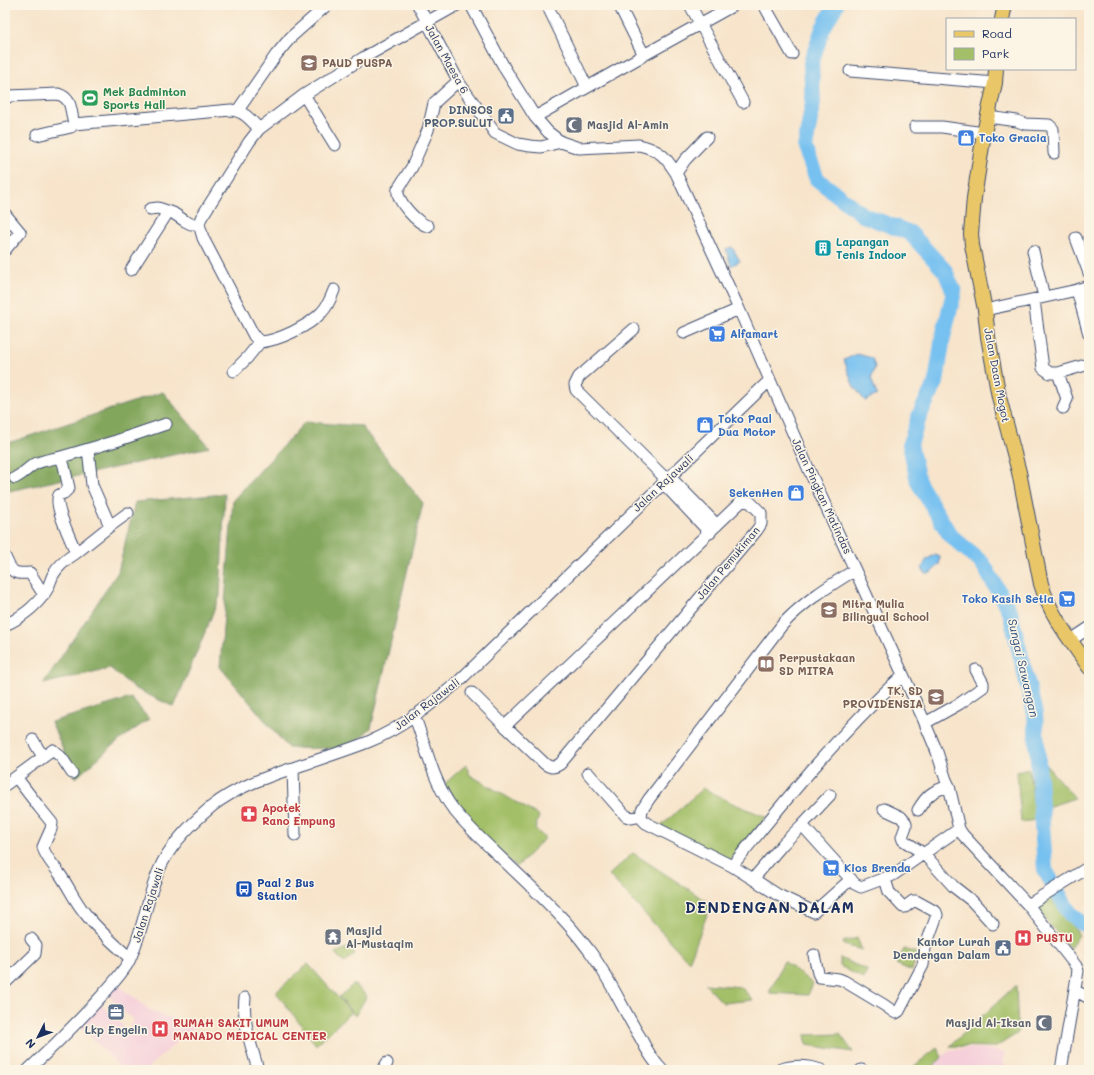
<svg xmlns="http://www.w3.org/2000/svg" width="1094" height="1075" viewBox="0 0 1094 1075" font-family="Mali,sans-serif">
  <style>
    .built { fill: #f5cfda }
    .green { fill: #a3bf67; stroke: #5f7762 }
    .forest { fill: #82a65c; stroke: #4e6a5d }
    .water { fill: #77c1f0; stroke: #4978a7 }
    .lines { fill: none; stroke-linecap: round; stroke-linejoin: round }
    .river { stroke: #77c1f0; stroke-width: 16 }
    .minor-casing { stroke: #3c4a6e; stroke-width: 13 }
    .major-casing { stroke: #3c4a6e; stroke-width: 16 }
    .minor { stroke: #fff; stroke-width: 11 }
    .major { stroke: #e9c769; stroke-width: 14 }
    .labels { text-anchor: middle; stroke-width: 3; stroke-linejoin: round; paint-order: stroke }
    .street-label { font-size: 11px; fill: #1b2f5e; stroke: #fcf5e5 }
    .education-label { font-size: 11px; font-weight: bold; fill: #785e54; stroke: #fcf5e5; text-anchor: start }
    .leisure-label { font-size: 11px; font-weight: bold; fill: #27864d; stroke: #fcf5e5; text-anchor: start }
    .service-label { font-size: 11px; font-weight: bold; fill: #4e5e75; stroke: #fcf5e5; text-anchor: end }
    .worship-label { font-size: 11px; font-weight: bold; fill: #5b616d; stroke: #fcf5e5; text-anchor: start }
    .shop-label { font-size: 11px; font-weight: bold; fill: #366cbe; stroke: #fcf5e5; text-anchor: start }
    .culture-label { font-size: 11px; font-weight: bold; fill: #0d838f; stroke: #fcf5e5; text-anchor: start }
    .health-label { font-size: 11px; font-weight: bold; fill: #be3a42; stroke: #fcf5e5; text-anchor: start }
    .transit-label { font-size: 11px; font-weight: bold; fill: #164399; stroke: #fcf5e5; text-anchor: start }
    .water-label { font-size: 12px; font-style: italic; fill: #325482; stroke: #fcf5e5 }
    .district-label { font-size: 15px; font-weight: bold; letter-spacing: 1px; fill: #1b2f5e; stroke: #fcf5e5 }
  </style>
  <rect width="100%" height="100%" fill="#fcf5e5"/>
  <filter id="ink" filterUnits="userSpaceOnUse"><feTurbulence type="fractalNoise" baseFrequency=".025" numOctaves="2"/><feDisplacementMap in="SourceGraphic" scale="8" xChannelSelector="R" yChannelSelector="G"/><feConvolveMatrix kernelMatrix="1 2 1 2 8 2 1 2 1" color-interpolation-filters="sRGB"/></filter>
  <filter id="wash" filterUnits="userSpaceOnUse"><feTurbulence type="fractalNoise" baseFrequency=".012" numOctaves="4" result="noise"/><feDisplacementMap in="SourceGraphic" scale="16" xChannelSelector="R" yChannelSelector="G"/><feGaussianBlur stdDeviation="0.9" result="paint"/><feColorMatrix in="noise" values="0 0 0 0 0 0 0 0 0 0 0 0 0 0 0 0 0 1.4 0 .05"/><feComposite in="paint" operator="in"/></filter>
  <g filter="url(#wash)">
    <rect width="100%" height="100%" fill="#f7e4cb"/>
    <path class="built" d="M117,984l33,26 44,17 -49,43h-22l-44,-44 20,-24 28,28 7,-9 -26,-26z
      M967,1048l21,1 17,4 -2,11 22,6h-99l24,-20z"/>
    <path class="green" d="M1043,762l32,36 -28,9z
      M466,765l4,10 69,41 -4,13 10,9 -28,29 -35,-29 -40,-52z
      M1029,769l7,51 -15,2 -4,-50z
      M703,788l29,15 34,14 -36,44 -69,-35z
      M633,853l78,51 -22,58 -80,-87z
      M1054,894l25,41 -9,13 -37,-42z
      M857,938l5,12 -18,-5 -1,-3z
      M350,947l5,7 -11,9 -9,-10z
      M904,949l13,4 -5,18 -16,-7z
      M840,958l27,12 -3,9 -24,-13z
      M784,961l29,23 -5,11 -39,-2z
      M308,964l43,48 -35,33 -40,-53z
      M354,984l13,12 -12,20 -16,-19z
      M705,984l36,3 12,13 -30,3z
      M1016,985l2,48 -22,14 -46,-1z
      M840,1034l13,18 -46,-7 -2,-10z
      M937,1048l5,9 -11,13h-22z"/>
    <path class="forest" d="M163,392l46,55 -204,45v-48z
      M305,422l56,4 62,77 -52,225 -24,21 -59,-1 -68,-81 13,-167z
      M225,494l-5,102 -46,111 -40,-19 -24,-20 -67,16 75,-112 17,-70z
      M131,698l18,21 -36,26 -37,33 -25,-56z"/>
    <path class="water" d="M732,247l8,14 -9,5 -5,-17z
      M857,354l15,4 3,9 -4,11 6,17 -12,6 -12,-16 -9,-25z
      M935,555l5,2 -1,8 -8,8 -5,1 -4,-6 5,-9z"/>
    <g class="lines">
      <path class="river" d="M836,5l-13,23 -12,35 2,39 -8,46 12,31 46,36 47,18 35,38 9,21 -11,45 -7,45 -16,32 -10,30 8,38 32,53 33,29 27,48 25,102 10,156 25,44 19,14"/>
    </g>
  </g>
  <g filter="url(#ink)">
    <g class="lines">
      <g class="minor-casing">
        <path id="minor" d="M418,5l42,79 35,49 23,11 12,2 11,1 20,-5
          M471,5l34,64 30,48 13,15 13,10 18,6 60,-3c21,5 26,11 37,28l63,136 70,161 113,246 15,36 9,28 3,6 10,43 4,6 65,70 48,61 2,5 -17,99
          M547,5l40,82
          M619,5l25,50
          M690,5l53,97
          M764,5l28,49
          M850,71l145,12
          M304,95l31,50
          M5,99l4,-3 49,-2c15,5 12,16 16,30
          M238,110l38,-55 15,-18 36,-32
          M535,117l109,-62 90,-50
          M988,117l29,4 8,3 24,1 4,4 1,24
          M915,127h27l42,6
          M37,135l34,-8 3,-3 157,-14c13,1 20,10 28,19
          M676,173l9,-13 22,-23
          M150,209l8,-1 15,5 12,8 6,3h8
          M5,214l15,18 -15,18
          M428,226c-10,-2 -33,-26 -30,-37l14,-22 16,-37 6,-27 24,-22
          M1076,238l13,35
          M1033,251l11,46
          M131,270l37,-58
          M334,290c-3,8 -6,16 -12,22 -13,14 -44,29 -62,30l-6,-6 -51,-98 -4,-14 2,-6 48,-76 10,-13 45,-34 59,-37 94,-53
          M1077,290l12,44
          M1034,300l9,68 7,5h8l31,-9
          M985,310l92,-20 12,-4
          M634,329l-55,48 -4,8 1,5 87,86 7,1 47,48
          M684,333l55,-24
          M234,371l13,-13 13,-16
          M1058,373l9,26 -4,9
          M663,476v7l47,50
          M15,478c8,-4 11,-8 18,-13 8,-5 19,-6 28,-8
          M742,501l8,1 11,11v11l-4,6 -197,234c-7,4 -9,4 -15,0l-40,-38z
          M110,526l18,-13
          M76,553l34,-27 -18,-41 -4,-36
          M5,557c7,16 8,17 25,16l14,22
          M855,570c-26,16 -52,32 -73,55l-133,174 -7,11 -1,6 2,4 3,3 86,43 21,13 30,-35 19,-19 53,59 6,3 32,-12 66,-46
          M5,625c14,-6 30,-18 39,-31 5,-6 6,-13 9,-19 5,-9 15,-17 23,-22 -4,-12 -23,-47 -17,-58l5,-2 5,-5 -5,-22 -3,-9 55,-16 50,-17
          M1071,640l18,-12
          M472,693l33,33
          M414,715c12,31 19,68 40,95 13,16 29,31 44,45 31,30 64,59 90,94 21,27 34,59 52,88 6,12 13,24 22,33
          M925,723l34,-19 24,-17v-4l-7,-13
          M33,740l10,17
          M293,768l2,67
          M588,773l38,43 6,2 9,-2
          M16,777l23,30 13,16 -1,6 -8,18c1,8 11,19 16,26 9,12 15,27 25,39 13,17 30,32 46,46
          M5,785l48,-35 9,8 10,15
          M884,809l17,8 5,6v3l-4,11 1,3 21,14 30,33 18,14 21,23
          M918,810c9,-15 14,-19 31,-24
          M802,825l28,-30
          M732,866c54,-67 108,-133 171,-191
          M753,879l25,16 36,17 37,-33
          M1028,905l61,-38
          M814,955l4,18 2,4 19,2 5,2 40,24 10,7 2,1 3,-2 24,-46 2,-17 12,-33 -1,-3 -20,-11h-3l-8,6h-2l-14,-15 -4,-13
          M5,983l30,-29 1,-9 -5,-6
          M1076,991l13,7
          M245,998c-3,24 7,49 13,72
          M28,1070c24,-22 47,-45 69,-69 11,-12 23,-25 31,-38 15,-30 18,-63 31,-93 10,-24 32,-46 52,-63 25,-20 55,-30 85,-40 24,-8 49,-16 72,-25 34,-14 64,-38 91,-61l311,-301
          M383,1070l4,-7
          M778,1070c14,-5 29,-5 43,0
          M861,1070h1"/>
      </g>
      <g class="major-casing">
        <path id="major" d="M1002,19l3,-14
          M996,69l-1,14 -11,50 -10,65 -3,36 1,11 13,65 3,27 11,60 20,75 22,112c10,33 29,55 48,83"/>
      </g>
      <use href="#minor" class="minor"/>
      <use href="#major" class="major"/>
    </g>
  </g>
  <defs>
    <g id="school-square" transform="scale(0.9)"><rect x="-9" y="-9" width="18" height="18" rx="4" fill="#8d6e63" stroke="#fcf5e5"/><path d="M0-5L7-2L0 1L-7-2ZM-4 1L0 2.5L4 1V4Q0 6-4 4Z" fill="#fff"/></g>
    <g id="stadium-square" transform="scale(0.9)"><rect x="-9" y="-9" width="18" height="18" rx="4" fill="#2e9e5b" stroke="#fcf5e5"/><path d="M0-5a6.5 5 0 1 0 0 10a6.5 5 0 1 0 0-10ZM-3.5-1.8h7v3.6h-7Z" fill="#fff"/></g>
    <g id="civic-square" transform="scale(0.9)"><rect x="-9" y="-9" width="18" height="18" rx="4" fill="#5c6f8a" stroke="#fcf5e5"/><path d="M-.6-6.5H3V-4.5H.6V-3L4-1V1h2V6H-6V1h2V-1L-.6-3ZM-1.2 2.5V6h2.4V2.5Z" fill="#fff"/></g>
    <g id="mosque-square" transform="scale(0.9)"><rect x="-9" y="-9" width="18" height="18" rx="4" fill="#6b7280" stroke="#fcf5e5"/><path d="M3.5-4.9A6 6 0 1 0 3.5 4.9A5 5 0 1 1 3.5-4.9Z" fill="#fff"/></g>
    <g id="shop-square" transform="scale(0.9)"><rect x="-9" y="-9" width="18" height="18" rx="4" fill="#3f7fe0" stroke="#fcf5e5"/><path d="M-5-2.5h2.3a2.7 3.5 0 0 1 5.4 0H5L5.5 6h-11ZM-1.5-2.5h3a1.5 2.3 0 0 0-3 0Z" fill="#fff"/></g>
    <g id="building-square" transform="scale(0.9)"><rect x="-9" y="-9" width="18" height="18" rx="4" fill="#0f9aa8" stroke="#fcf5e5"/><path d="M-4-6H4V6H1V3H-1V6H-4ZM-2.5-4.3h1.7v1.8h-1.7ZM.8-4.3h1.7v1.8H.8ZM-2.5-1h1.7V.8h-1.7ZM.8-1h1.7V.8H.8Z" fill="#fff"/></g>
    <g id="supermarket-square" transform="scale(0.9)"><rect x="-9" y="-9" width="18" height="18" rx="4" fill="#3f7fe0" stroke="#fcf5e5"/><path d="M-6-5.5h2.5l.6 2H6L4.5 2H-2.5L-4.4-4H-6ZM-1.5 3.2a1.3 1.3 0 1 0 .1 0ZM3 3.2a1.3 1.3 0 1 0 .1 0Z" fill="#fff"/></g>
    <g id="library-square" transform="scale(0.9)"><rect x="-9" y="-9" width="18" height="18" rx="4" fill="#8d6e63" stroke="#fcf5e5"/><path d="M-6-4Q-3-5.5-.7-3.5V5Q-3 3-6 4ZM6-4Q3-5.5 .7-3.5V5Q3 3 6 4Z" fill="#fff"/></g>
    <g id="pharmacy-square" transform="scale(0.9)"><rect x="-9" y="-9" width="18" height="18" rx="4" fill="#e0444e" stroke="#fcf5e5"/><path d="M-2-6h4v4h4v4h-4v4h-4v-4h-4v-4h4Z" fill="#fff"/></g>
    <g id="bus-square" transform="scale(0.9)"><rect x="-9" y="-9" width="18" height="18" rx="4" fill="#1a4fb4" stroke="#fcf5e5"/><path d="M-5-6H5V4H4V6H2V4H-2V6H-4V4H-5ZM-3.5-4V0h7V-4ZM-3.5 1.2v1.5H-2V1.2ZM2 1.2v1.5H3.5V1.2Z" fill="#fff"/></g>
    <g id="temple-square" transform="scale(0.9)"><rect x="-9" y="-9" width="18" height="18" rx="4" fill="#6b7280" stroke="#fcf5e5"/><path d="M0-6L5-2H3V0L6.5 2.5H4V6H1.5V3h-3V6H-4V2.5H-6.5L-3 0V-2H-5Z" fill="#fff"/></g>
    <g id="hospital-square" transform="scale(0.9)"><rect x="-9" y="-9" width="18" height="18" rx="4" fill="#e0444e" stroke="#fcf5e5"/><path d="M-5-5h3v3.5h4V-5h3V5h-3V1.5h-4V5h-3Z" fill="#fff"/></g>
    <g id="office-square" transform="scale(0.9)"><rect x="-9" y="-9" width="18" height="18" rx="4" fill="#5c6f8a" stroke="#fcf5e5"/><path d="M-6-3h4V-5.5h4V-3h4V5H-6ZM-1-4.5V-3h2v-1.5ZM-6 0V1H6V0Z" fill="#fff"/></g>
  </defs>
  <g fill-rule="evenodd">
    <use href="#school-square" x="309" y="63"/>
    <use href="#stadium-square" x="90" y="98"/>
    <use href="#civic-square" x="506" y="116"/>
    <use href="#mosque-square" x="574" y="125"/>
    <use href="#shop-square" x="966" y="138"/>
    <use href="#building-square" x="823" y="248"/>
    <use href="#supermarket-square" x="717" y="334"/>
    <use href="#shop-square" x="705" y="425"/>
    <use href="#shop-square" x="796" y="493"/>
    <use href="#supermarket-square" x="1067" y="599"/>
    <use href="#school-square" x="829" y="610"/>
    <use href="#library-square" x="766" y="664"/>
    <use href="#school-square" x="936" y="697"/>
    <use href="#pharmacy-square" x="249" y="814"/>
    <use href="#supermarket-square" x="831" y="868"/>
    <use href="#bus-square" x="244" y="889"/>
    <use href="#temple-square" x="333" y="937"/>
    <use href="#hospital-square" x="1023" y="938"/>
    <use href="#civic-square" x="1003" y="948"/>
    <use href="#office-square" x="116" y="1012"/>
    <use href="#mosque-square" x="1044" y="1023"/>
    <use href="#hospital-square" x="160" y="1029"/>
  </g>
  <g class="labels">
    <g class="street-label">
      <text transform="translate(447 59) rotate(61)" y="4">Jalan Maesa 6</text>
      <text transform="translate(997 375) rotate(79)" y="4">Jalan Daan Mogot</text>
      <text transform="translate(663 483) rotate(-43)" y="4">Jalan Rajawali</text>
      <text transform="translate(822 496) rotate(65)" y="4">Jalan Pingkan Matindas</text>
      <text transform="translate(728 563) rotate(-50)" y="4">Jalan Pemukiman</text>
      <text transform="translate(427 704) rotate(-37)" y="4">Jalan Rajawali</text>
      <text transform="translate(148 905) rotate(-72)" y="4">Jalan Rajawali</text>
    </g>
    <g class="education-label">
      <text x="322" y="67">PAUD PUSPA</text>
      <text x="842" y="608">Mitra Mulia<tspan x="842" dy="13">Bilingual School</tspan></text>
      <text x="779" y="662">Perpustakaan<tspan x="779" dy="13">SD MITRA</tspan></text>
      <text x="923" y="695" text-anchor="end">TK, SD<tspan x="923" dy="13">PROVIDENSIA</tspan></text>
    </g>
    <g class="leisure-label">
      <text x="103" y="96">Mek Badminton<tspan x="103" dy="13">Sports Hall</tspan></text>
    </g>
    <g class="service-label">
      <text x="493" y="114">DINSOS<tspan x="493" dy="13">PROP.SULUT</tspan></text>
      <text x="990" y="946">Kantor Lurah<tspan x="990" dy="13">Dendengan Dalam</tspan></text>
      <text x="116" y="1034" text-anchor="middle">Lkp Engelin</text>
    </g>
    <g class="worship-label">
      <text x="587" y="129">Masjid Al-Amin</text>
      <text x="346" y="935">Masjid<tspan x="346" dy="13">Al-Mustaqim</tspan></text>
      <text x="1031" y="1027" text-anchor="end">Masjid Al-Iksan</text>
    </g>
    <g class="shop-label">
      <text x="979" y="142">Toko Gracia</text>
      <text x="730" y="338">Alfamart</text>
      <text x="718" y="423">Toko Paal<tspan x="718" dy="13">Dua Motor</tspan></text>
      <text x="783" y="497" text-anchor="end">SekenHen</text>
      <text x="1054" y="603" text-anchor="end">Toko Kasih Setia</text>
      <text x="844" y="872">Kios Brenda</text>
    </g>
    <g class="culture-label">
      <text x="836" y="246">Lapangan<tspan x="836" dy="13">Tenis Indoor</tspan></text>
    </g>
    <g class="health-label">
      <text x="262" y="812">Apotek<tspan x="262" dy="13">Rano Empung</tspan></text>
      <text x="1036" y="942">PUSTU</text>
      <text x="173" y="1027">RUMAH SAKIT UMUM<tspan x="173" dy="13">MANADO MEDICAL CENTER</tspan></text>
    </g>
    <g class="transit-label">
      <text x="257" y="887">Paal 2 Bus<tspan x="257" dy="13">Station</tspan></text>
    </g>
    <g class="water-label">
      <text transform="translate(1023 668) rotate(77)" y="4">Sungai Sawangan</text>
    </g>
    <g class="district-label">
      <text x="770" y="913">DENDENGAN DALAM</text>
    </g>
  </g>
  <rect width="1094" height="1075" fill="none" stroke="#fcf5e5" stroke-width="20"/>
  <rect x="946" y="18" width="130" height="52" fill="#fcf5e5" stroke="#a2a6af"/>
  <rect x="954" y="31" width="20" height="6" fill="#e9c769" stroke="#a2a6af"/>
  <text x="982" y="38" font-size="12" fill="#1b2f5e">Road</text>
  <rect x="954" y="48" width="20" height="12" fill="#a3bf67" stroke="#a2a6af"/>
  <text x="982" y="58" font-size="12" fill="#1b2f5e">Park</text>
  <g transform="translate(38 1037) rotate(228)" stroke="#fcf5e5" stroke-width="3" paint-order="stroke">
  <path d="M0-3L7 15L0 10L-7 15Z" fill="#1b2f5e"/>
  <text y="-6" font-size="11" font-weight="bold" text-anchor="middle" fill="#1b2f5e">N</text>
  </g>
</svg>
